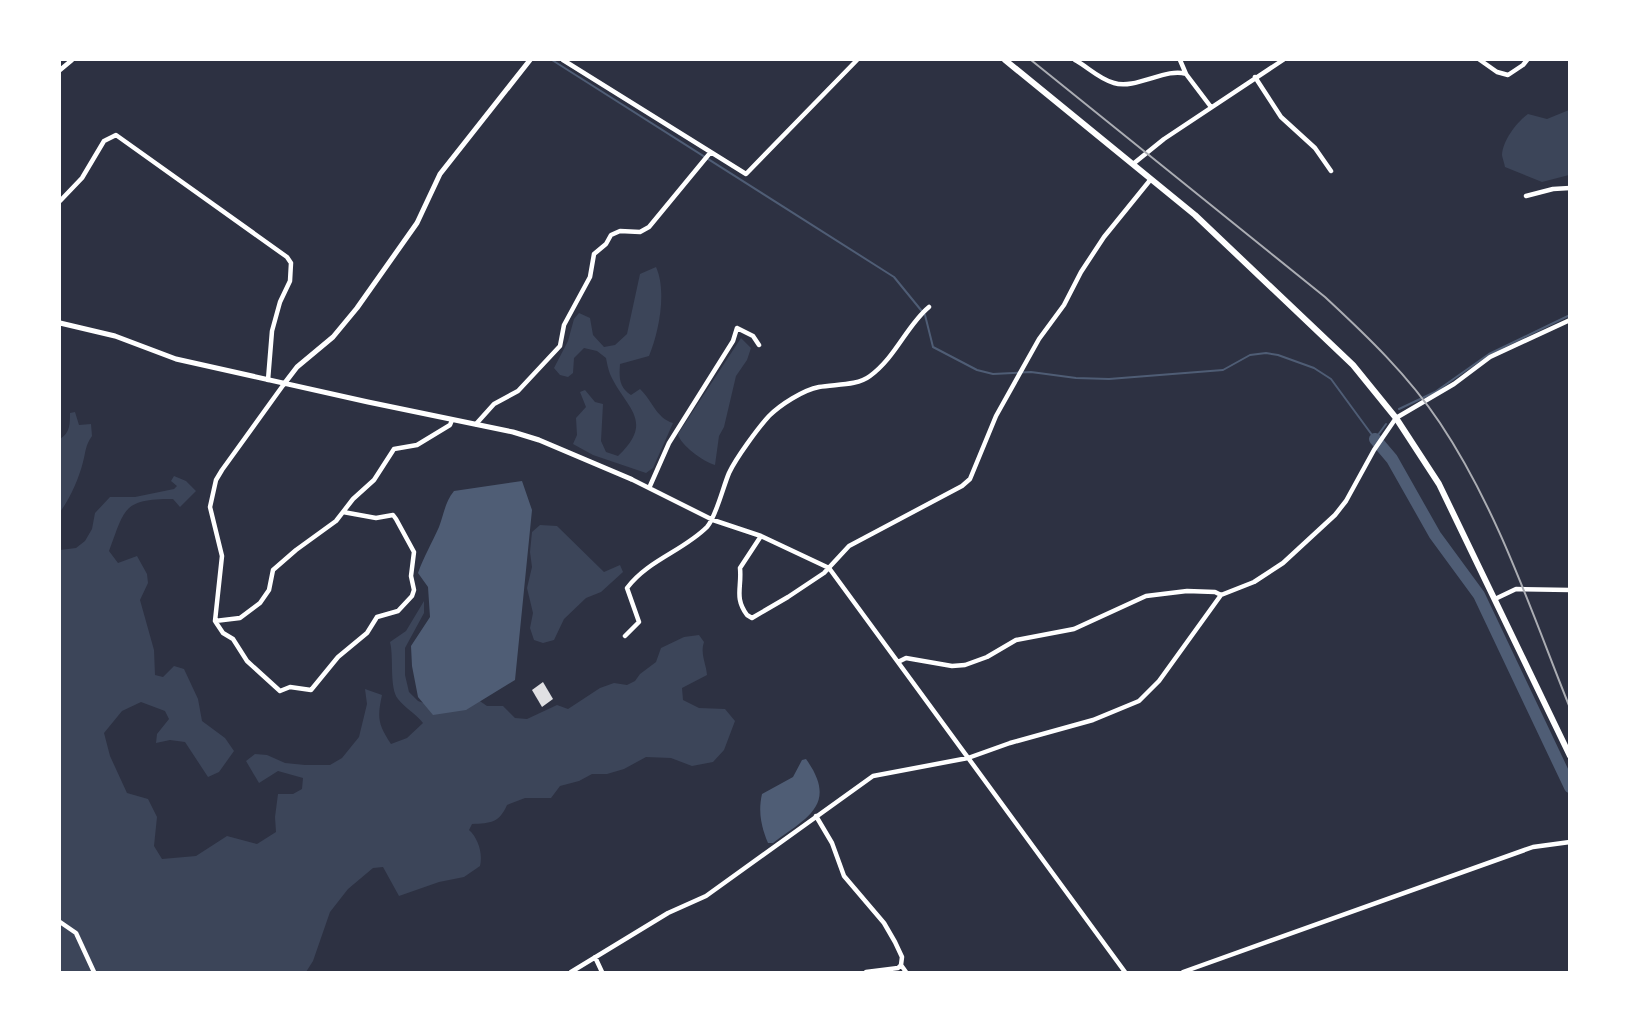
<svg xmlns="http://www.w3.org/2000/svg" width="1629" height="1032" viewBox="0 0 1629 1032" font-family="'Exo 2',sans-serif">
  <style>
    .green { fill: #3c4559 }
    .water { fill: #4f5d75 }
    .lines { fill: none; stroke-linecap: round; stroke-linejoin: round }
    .stream { stroke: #4f5d75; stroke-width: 2 }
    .river { stroke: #4f5d75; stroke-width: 12 }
    .building { fill: #e0e0e3 }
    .minor { stroke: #fff; stroke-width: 4.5 }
    .tertiary { stroke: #fff; stroke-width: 5 }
    .primary { stroke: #fff; stroke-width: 6 }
    .rail { stroke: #abadb3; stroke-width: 2 }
  </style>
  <rect width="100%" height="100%" fill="#2d3142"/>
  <path class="green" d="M1569,110v65l-27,7 -37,-15c0,-1 -3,-11 -3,-12 1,-15 15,-33 26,-41l19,5z
    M656,267c11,24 3,65 -7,89l-29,8c-1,14 -1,23 11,31l9,-6c12,11 16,29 33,34l-20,45 -7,5 -53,-18 -20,-11 4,-9 -1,-17 10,-11 -6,-15 5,-2 10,12 8,2 -2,37 5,11 12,4c38,-36 7,-48 -8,-82 -2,-5 -3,-11 -4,-16l-9,-7 -13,-3 -10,10 -1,15 -5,4 -8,-2 -6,-7 14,-27 6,-22 5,-6 11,5 3,17 11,12 11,-2 12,-11 13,-60z
    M741,338l10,10 -4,12 -11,16 -12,51 -5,9 -4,29c-11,-3 -35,-20 -37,-31z
    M75,412l4,13 12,-1 1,12c-7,10 -6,15 -9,26 -4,16 -13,37 -23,50v-73c10,-6 10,-15 10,-26z
    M174,476l12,5 10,10 -16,16 -7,-8c-50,0 -48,9 -64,52l9,12 19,-7 10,18 1,9 -8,17 14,50 1,25 8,2 11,-11 10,3 14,30 4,22 23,17 9,13 -15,21 -11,5 -23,-35 -15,-2 -14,3 1,-9 12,-15 -4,-8 -24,-9 -19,9 -18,22 6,23 17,37 21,6 9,18 -3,29 8,13 34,-3 31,-20 30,8 19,-12 -1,-15 3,-23h15l9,-5 1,-11 -25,-7 -19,12 -13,-22 9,-7 12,1 18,8 20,2h25l12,-7 17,-21 8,-33 -2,-15 17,6c-5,23 -4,29 9,49l16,-6 16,-15c-7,-9 -18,-15 -25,-24 -9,-11 -4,-42 -8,-57l16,-11 18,-30v12l-19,35v27l4,17 9,9 22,8 34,-12 13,9h16l12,12 12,1 30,-14 11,4 32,-21 14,-5 13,2 8,-4 5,-7 16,-12 5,-14 23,-11 15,-2 5,7c-4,12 2,21 3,33l-25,13 1,12 16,8 26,1 10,12 -11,29 -11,12 -21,4 -21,-8 -25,-1 -22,12 -17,5h-15l-13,7 -19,5 -9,12h-26l-18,7c-8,18 -16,18 -35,19l-3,6c9,8 14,23 11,36l-16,11 -25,5 -40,14 -16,-29 -10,1 -25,21 -18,23 -17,49 -7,11h-246v-422l16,-2 9,-7 7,-12 3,-16 15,-16h25l39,-8 3,-3 -6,-5z
    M540,525l17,1 47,46 16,-7 3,7 -22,20 -15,6 -22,21 -10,21 -11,3 -9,-3 -4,-12 3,-15 -6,-25 5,-21 -2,-15 2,-20z"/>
  <path class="water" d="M522,481l10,29 -17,170 -49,30 -33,5 -15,-18 -6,-31 -1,-20 19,-29 -2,-30 -10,-14c6,-17 14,-30 21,-46 5,-13 6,-25 15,-36z
    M806,759c33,46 0,59 -33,84h-5c-7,-17 -10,-31 -6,-49l31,-17 9,-17z"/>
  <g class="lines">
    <path class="stream" d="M552,60l342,217 31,38 8,32 44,23 16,4 38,-2 45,6 33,1 114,-9 27,-15 16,-2 12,2 36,13 17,11 44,60 11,-15
      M1399,409l36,-17 54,-38 81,-39"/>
    <path class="river" d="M1375,439l17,20 43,76 44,60 91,192"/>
  </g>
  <path class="building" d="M543,682l10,17 -11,8 -10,-17z"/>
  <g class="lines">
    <path class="minor" d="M563,60l183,114 111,-114
      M1075,60c13,7 24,19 39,23 21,7 53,-16 72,-9l25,33
      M1180,60l6,14
      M1480,60l17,12 11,3 15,-10 4,-5
      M60,70l12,-10
      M1255,77l26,40 34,31 16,23
      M1133,164l31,-25 119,-79
      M1526,196l27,-7 17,-1
      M60,201l22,-23 22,-37 12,-6 171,122 4,6 -1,18 -10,21 -8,29 -4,49
      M284,384l-62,86 -6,10 -6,27 12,49 -7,65 8,12 10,6 14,22 33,30 10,-4 21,3 27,-33 29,-24 10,-16 21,-6 14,-15 2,-6 -3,-14 3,-24 -18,-33 -3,-4 -17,3 -33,-6
      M476,424l18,-20 24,-13 42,-45 4,-21 26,-48 4,-23 12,-10 5,-9 9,-4 20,1 9,-5 61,-74
      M631,479l82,41 48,16 68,32 296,404
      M650,486l19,-43 64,-102 4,-13 16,8 6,9
      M761,536l-21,32c2,20 -6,29 7,47l5,3 36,-21 36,-24 25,-27 113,-60 8,-7 26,-63 43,-77 25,-34 17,-33 23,-35 47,-58
      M1495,599l21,-10 54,1
      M215,621l25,-3 20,-15 9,-13 4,-20 23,-20 40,-29 17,-22 21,-19 20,-31 23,-4 33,-20 2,-5
      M625,636l14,-14 -12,-34c21,-28 56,-37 80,-61 9,-10 16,-40 22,-54 7,-15 29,-45 40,-57 11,-11 34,-26 50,-29 16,-3 38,-1 51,-11 26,-19 37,-51 59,-69
      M898,662l8,-4 46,8 13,-1 22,-8 29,-17 58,-11 72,-33 41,-5 28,1 6,3
      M816,816l16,27 12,33 40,47 11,19 7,15 -1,8 -3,3 -32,4
      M60,922l16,11 18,39
      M595,957l7,15
      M901,965l5,7
      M571,972l97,-59 38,-17 167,-120 95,-18 42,-15 83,-23 46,-19 20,-20 62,-86 33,-13 29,-19 52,-48 11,-14 28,-51 22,-32 58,-34 36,-27 80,-37
      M1183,972l350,-125 37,-5"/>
    <path class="tertiary" d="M60,323l55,13 61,23 192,43 145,30 26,8 92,39
      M284,384l13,-17 36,-30 24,-29 60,-85 23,-49 90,-114"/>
    <path class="primary" d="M1005,60l190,155 158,150 43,53 43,66 131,272"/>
    <path class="rail" d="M1031,60l294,237c42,39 83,78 115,126 58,87 91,188 130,285"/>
  </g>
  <rect width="1629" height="1032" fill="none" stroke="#ffffff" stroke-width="122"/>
</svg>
